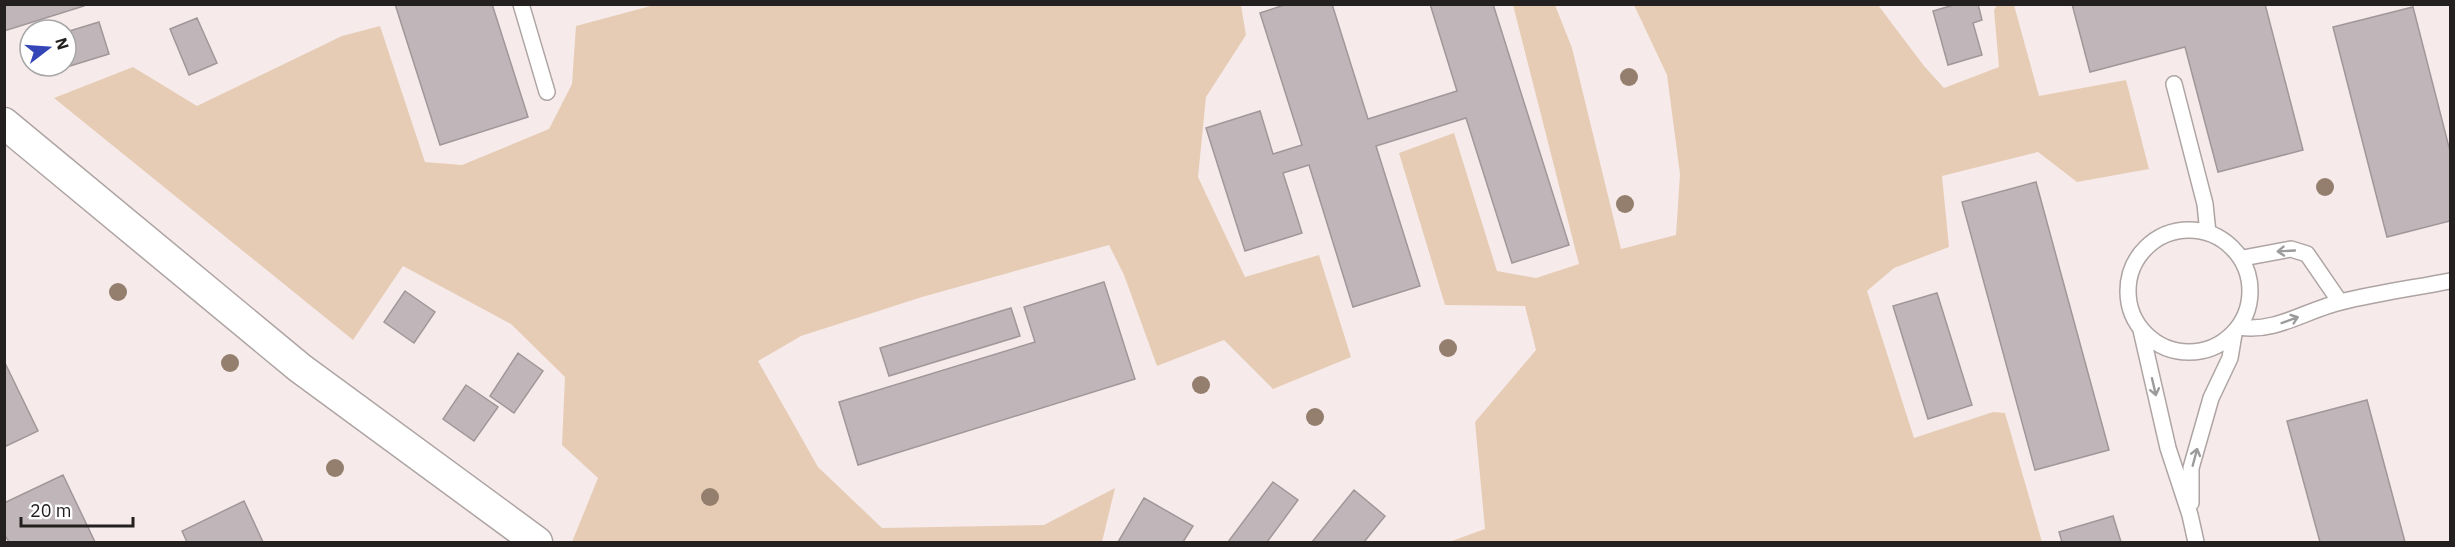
<svg xmlns="http://www.w3.org/2000/svg" width="2455" height="547" viewBox="0 0 2455 547" font-family="'IBM Plex Sans',sans-serif">
  <style>
    .green { fill: #e6ccb5 }
    .building { fill: #c0b6b9; stroke: #a1979a; stroke-width: 1.5 }
    .lines { fill: none; stroke-linecap: round; stroke-linejoin: round }
    .service-casing { stroke: #aea4a4; stroke-width: 18 }
    .minor-casing { stroke: #aea4a4; stroke-width: 33 }
    .service { stroke: #fff; stroke-width: 15 }
    .minor { stroke: #fff; stroke-width: 30 }
    .tree { fill: #947f6e }
    .oneway { stroke: #9c9b9b }
  </style>
  <rect width="100%" height="100%" fill="#f6ebea"/>
  <path class="green" d="M658,4l583,1 5,30 -40,62 -8,80 47,100 74,-22 32,102 -78,32 -49,-49 -67,26 -33,-91 -15,-30 -187,52 -121,39 -43,25 60,106 64,61 162,-3 71,-37 -13,54h-530l26,-64 -36,-33 3,-68 -54,-53 -108,-58 -50,74 -299,-242 79,-31 64,39 145,-70 38,-10 45,136 37,3 87,-36 23,-45 4,-58z
    M1513,5h42l17,43 49,201 55,-14 4,-61 -13,-99 -33,-70h244l46,61 20,22 55,-21 -5,-57 3,-5h17l25,91 87,-16 23,89 -72,13 -39,-30 -96,24 7,71 -55,21 -27,23 47,147 79,-26 12,1 37,129h-593l36,-13 -10,-107 61,-72 -11,-44 -80,-1 -46,-152 55,-20 43,138 39,7 43,-14z"/>
  <path class="building" d="M4,4h80v2l-80,25z
    M395,4h97l36,113 -88,28z
    M1287,4h45l36,115 89,-28 -27,-87h63l76,241 -57,18 -46,-145 -90,28 44,140 -67,21 -44,-142 -26,8 19,60 -57,18 -39,-123 54,-17 13,43 29,-9 -42,-132z
    M1957,4h21l4,16 -9,3 9,32 -34,10 -15,-54z
    M2072,4h193l38,146 -85,22 -33,-125 -95,25z
    M2413,7l37,144v70l-63,16 -54,-210z
    M197,18l20,45 -28,12 -19,-46z
    M99,22l10,32 -52,16 -1,-4h10v-34z
    M2036,182l73,268 -74,20 -73,-268z
    M1104,282l31,97 -277,86 -19,-63 196,-60 -11,-35z
    M405,291l30,21 -21,31 -30,-21z
    M1937,293l35,112 -44,14 -35,-113z
    M1011,308l9,28 -131,40 -9,-28z
    M518,353l25,18 -29,42 -24,-17z
    M4,361l34,70 -34,16z
    M466,385l32,22 -24,34 -31,-22z
    M2367,400l38,142h-85l-33,-121z
    M63,475l32,67h-86l-5,-8v-31z
    M1273,482l25,18 -31,42h-39z
    M1354,490l31,26 -21,26h-52z
    M1144,498l49,28 -10,16h-65z
    M244,501l19,41h-76l-5,-11z
    M2113,516l8,26h-59l-3,-10z"/>
  <g class="lines">
    <g class="service-casing">
      <path id="service" d="M521,4l26,88
        M2174,84l31,120 3,29
        M2128 291a61 61 0 1 1 122 0a61 61 0 1 1-122 0Z
        M2243,258l48,-9 16,5 33,48
        M2239,327c37,6 67,-17 102,-25 36,-9 73,-14 109,-21
        M2141,330l27,118 22,67 6,27
        M2191,503v-35l20,-70 19,-40 4,-24"/>
    </g>
    <g class="minor-casing">
      <path id="minor" d="M4,123l296,245 237,174"/>
    </g>
    <use href="#service" class="service"/>
    <use href="#minor" class="minor"/>
  </g>
  <g class="tree">
    <circle cx="1629" cy="77" r="9"/>
    <circle cx="2325" cy="187" r="9"/>
    <circle cx="1625" cy="204" r="9"/>
    <circle cx="118" cy="292" r="9"/>
    <circle cx="1448" cy="348" r="9"/>
    <circle cx="230" cy="363" r="9"/>
    <circle cx="1201" cy="385" r="9"/>
    <circle cx="1315" cy="417" r="9"/>
    <circle cx="335" cy="468" r="9"/>
    <circle cx="710" cy="497" r="9"/>
  </g>
  <defs><path id="oneway-shaft" d="M-6 0H5M1.5-3L5.5 0L1.5 3" fill="none" stroke-width="1.6" stroke-linecap="round" stroke-linejoin="round" transform="scale(1.5)"/></defs>
  <g class="oneway">
    <use href="#oneway-shaft" transform="translate(2286 251) rotate(177)"/>
    <use href="#oneway-shaft" transform="translate(2290 320) rotate(-20)"/>
    <use href="#oneway-shaft" transform="translate(2154 387) rotate(77)"/>
    <use href="#oneway-shaft" transform="translate(2195 457) rotate(-75)"/>
  </g>
  <rect width="2455" height="547" fill="none" stroke="#242020" stroke-width="12"/>
  <g transform="translate(48 48) rotate(73)"><circle r="28" fill="#ffffff" stroke="#a7a6a6" stroke-width="1.5"/>
  <path d="M0-4.5L10 22L0 15L-10 22Z" fill="#3345b7"/>
  <text y="-9" font-size="16" font-weight="bold" text-anchor="middle" fill="#242020">N</text>
  </g>
  <path d="M21 517v9h112v-9" fill="none" stroke="#242020" stroke-width="3"/>
  <text x="30" y="517" font-size="18" fill="#242020" stroke="#ffffff" stroke-width="4.5" paint-order="stroke">20 m</text>
</svg>
